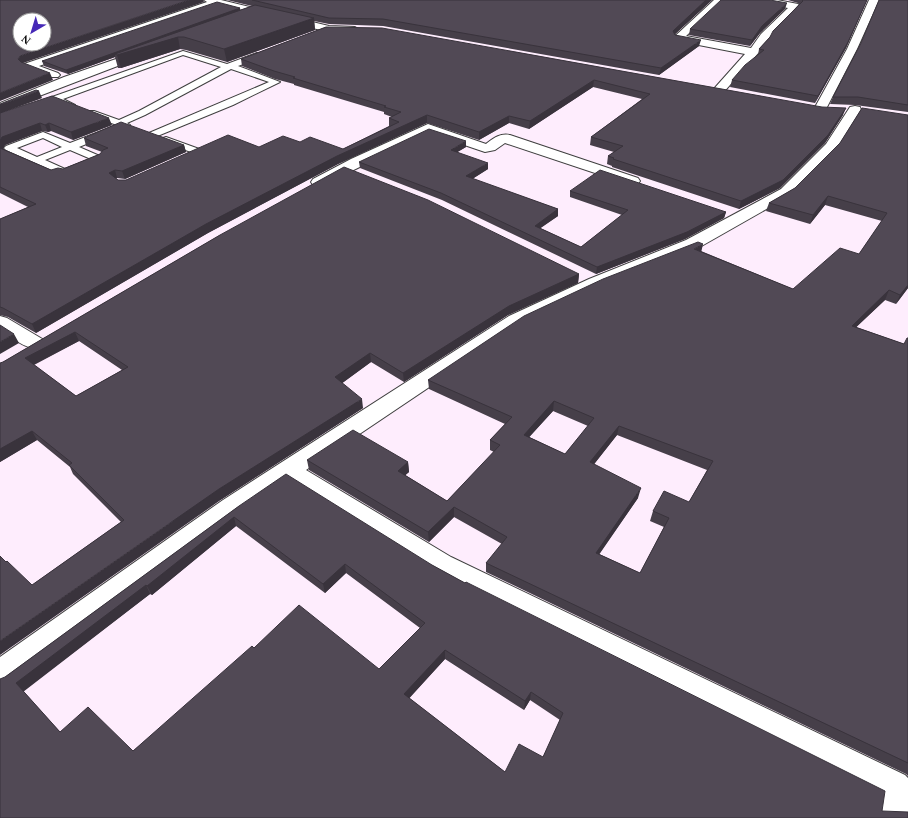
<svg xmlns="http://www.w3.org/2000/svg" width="908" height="818" viewBox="0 0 908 818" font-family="'Times New Roman',serif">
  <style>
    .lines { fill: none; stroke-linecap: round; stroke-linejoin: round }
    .service-casing { stroke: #3f3f3f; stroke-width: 2 }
    .minor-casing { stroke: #3f3f3f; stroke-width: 2 }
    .service { fill: #fff; fill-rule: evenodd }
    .minor { fill: #fff; fill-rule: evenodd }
    .wall { fill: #463f49; fill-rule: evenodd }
    .shaded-wall { fill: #39333c }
    .building { fill: #514955; stroke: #39333c; fill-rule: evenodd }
  </style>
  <rect width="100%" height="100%" fill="#feedfd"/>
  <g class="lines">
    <g class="service-casing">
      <path id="service" d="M183,51l44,13 30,-11h6v4l-25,9 42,16 -47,23 -78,32h-6l-2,-2 2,-2 120,-51 -38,-13 -86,46 -18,8 3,2 -2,2 -49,20 23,10 2,2 -2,2 -37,15 -59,-26 -2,-2 2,-2 37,-14 27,11 47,-18 -29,-10 -1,-2 1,-2h6l25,9 20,-9 82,-44 -38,-12 -120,44 12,6 -1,2h-6l-17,-8 1,-2zM43,138l19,9 -25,10 -20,-9zM70,150l21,9 -26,10 -20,-9z
        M166,137l36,13 2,2 -15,8h-6l-2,-2 10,-6 -28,-10 -2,-2 2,-2z"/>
    </g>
    <g class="minor-casing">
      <path id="minor" d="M204,0h17l108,26 26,1 5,3 -5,3 -26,-1 -111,-27 -179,61 19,7 2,2 -2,2h-8l-26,-9 -2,-2 2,-2 183,-62z
        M714,0h10l-38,36 65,12 10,-14 27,-26 -28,-5 -5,-3h22l21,4 2,2 -30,31 -3,6 -45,51h-8l-2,-3 33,-37 -67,-13 -5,-3z
        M869,0h10l-22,49 -31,60 -2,3h-8l-2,-3 33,-60z
        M145,49l5,3 -1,2 -149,57v-8l64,-26z
        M855,106l5,1 1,3 -25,40 -45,45 -93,53 -97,39 -78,37 -217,146 145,87 454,218 3,3v40h-33l4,-20 -446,-225 -145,-91 -47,32 -230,171 -11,4v-32l223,-157 286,-184 80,-37 97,-39 95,-51 45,-45 24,-37z
        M428,124l58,20c8,-6 14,-11 24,-9l128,43 2,3 -2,3 -5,1 -5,-1 -123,-41 -10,7 -10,2 -56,-19 -106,52 -5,1 -5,-1 -2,-3 2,-3 38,-20z
        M0,316l7,2 37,22 3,4 -3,4c-16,4 -31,-10 -44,-18z"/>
    </g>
    <use href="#service" class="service"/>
    <use href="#minor" class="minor"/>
  </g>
  <path class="wall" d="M227,0h485l-37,34 24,12 -40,29 -276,-49 -54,-2 -15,-3 1,9 -88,32 -41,-12 -6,-1 -59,19h-3l-3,-11 -47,17 -24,-8 -2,-5 198,-53v2l12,-4z
    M782,0h85l-21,48 -31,55 -85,-16 2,-7 26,-25 1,-6 40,-45 -1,-1 -10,-3z
    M908,0v112l-53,-7 -25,-1 3,-7 28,-54z
    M785,9l-25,24 -10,13 -61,-11 1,-6z
    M326,27l517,88 -18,28 -45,45 -41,21 -127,-42v-1l-5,-2 1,-8 6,-4 -24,-7 1,-8 51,-38 -49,-12 -64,42 -20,-6 -30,17 -52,-17 -89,41 -130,69 -172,100 -28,-16 -8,-2v-96l28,-12 -28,-14v-89l42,-6 -38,14 108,13 -39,15 -22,-9 -3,1 -6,-1 -37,14 -2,4 48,21 12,-1 37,-15 2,-2 -16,-6 -2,-8 100,7 2,7 -61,27 -8,-1 -1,1 2,1h8l133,-33 41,-5 43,7 46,-23v-8l3,-1 -8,-3v-2l-90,-27v-1l-19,-5 -33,-13 -1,-7z
    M862,108l46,180 -12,16 -11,-4 -29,27 48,17 4,-6v438l-2,-2 -420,-202v-9l16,-19 -48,-27 -25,25 -120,-72 -2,-10 101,2 1,10 -4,3 42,26 47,-49 -4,-2v-10l15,-16 -76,-35 -1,-9 273,-129 92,38 66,-35 23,-33 -57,-16 -15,19 -44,-13 3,-8 26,-15 45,-45zM553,411l35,15 -23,28 -36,-17zM617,435l90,35 -18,32 -36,9 -3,10 14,6 -24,46 -41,-19 39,-56 -44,-34z
    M466,147l-9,5 31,17 -16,10 86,30v7l-18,12 41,19 41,-32 -52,-18v-6l156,21 -2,6 -39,21 -89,35 -154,-74 -82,-32 -1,-6z
    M220,235l359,39 -1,9 -70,32 -104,67 -33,-20 -29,21 21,25 -141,91 -190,86 89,-63 -48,-48 -3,-7 -33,-27 -37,22 3,-100zM79,341l43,29 -46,26 -42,-31z
    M239,506l193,59 450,246 -882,7 5,-141zM236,526l89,67 21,-20 74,55 -41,41 -125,-21 -121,103 -73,-19 -37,-41 127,-97 2,1zM445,659l79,51 6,-10 30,20 -17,37 -38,15 -96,-74z"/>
  <path class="shaded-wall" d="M189,0h14l1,2 -181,61 -3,3 -2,-7 2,-3z
    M706,0h6l-40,37 1,-6z
    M867,0l-21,48 -31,55 3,-7z
    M787,3l-2,6 -25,24 -10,13 2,-6 10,-14z
    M240,8l1,4 -63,25 2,12 -59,19 -4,-13 -2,-1v3l-47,17 -2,-4z
    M314,18l1,12 -88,32 -3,-13z
    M701,40l-2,6 -40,29 2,-7z
    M50,73l3,7 -53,21v-8z
    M594,80l-1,7 -64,42 1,-8z
    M39,91l3,7 -42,15v-8z
    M846,108l-3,7 -18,28 -45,45 -41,21 2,-8z
    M427,115v8l-89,41 -130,69 -172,100 -4,-9 174,-100 131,-68z
    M509,116v7l-30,17v-8z
    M109,118l3,7 -39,15 -2,-8z
    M40,123l2,8 -37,14 -2,4 -3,1v-9l2,-4z
    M49,123l2,8 -3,1 -3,-7z
    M466,141v6l-15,9v-6z
    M184,145l2,7 -61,27 -3,-8z
    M488,163v6l-22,14v-7z
    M115,170l2,8 -5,3 -3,-8z
    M828,196l-3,9 -15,19 3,-9z
    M558,209v7l-23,16v-6z
    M726,212l-2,6 -39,21 -89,35 1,-7z
    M703,244l-2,9 -7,-4z
    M579,274l-1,9 -70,32 -104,67 -1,-9 106,-67z
    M908,285v3l-12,16 4,-9z
    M889,290l-4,10 -37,35 4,-9z
    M75,332l4,9 -50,26 -4,-9z
    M14,334l5,9 -19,11v-12z
    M370,353l1,9 -34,25 -2,-10z
    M362,399l1,9 -141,91 -222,156v-14l219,-152z
    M554,401l-1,10 -30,33 1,-9z
    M619,426l-2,9 -29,37 2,-10z
    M32,431l5,9 -37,22v-13z
    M408,462l1,10 -10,9 -1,-10z
    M641,488l-3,10 -44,64 2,-9z
    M454,507v10l-25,25 -1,-10z
    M234,517l2,9 -84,69 -5,-9z
    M345,564l1,9 -21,20 -2,-9z
    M146,585l4,9 -127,98 -7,-9z
    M445,650v9l-40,44 -1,-9z
    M531,692l-1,8 -6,10 1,-9z"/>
  <path class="building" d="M0,0h189l-169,56 -2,3 3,3 29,11 -50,20zM20,20h24v24h-24z
    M252,0h454l-33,31 2,4 26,5 -40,28 -278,-49 -54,-1z
    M721,0h49l17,3 -25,23 -10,14 -62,-11z
    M802,0h65l-19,42 -30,54 -86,-16 13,-15 19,-15 -5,-1 11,-12 3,-6 30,-30z
    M879,0h29v105l-50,-8h-25l28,-54z
    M217,2l23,6 -174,62 -24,-9z
    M255,5l59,13 -90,31 -40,-12h-6l-61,18 -2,-1z
    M326,27l56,1 440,79 24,1 -18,27 -45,45 -42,21 -128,-42 1,-1 -6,-2 15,-10 -32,-9 59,-43 -56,-14 -64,41 -21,-5 -30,16 -52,-17 -90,41 -131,68 -174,100 -29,-16 -3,-1v-88l36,-15 -36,-17v-39l51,22 7,-2 5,1 37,-15 3,-4 5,-2 -24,-10 37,-16 63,23 -62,26 -7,-1 -6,3 9,7h8l102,-45 31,12 24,-11 17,6 10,-5 33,12 56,-27 -10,-4 12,-6 -17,-5 2,-1 -93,-28 2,-1 -21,-6 -33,-12z
    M36,90l3,1 -39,14v-1z
    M52,96l57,22 -38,14 -22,-9 -4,2 -5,-2 -38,14 -2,4v-28z
    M862,108l46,7v170l-8,10 -11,-5 -37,36 52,18 3,-6h1v425l-422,-200 21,-26 -53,-30 -26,25 -121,-72 46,-30 55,32 -10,9 49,30 53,-56 -10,-5 22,-23 -84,-37 96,-64 79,-37 95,-37 5,2 -9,5 99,40 47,-41 19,6 28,-41 -59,-17 -15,19 -44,-12 26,-15 45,-45zM554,401l40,17 -29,36 -41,-19zM619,426l94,35 -24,41 -25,-11 -11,20 16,7 -29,55 -44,-20 45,-65 -51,-26z
    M429,129l37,12 -15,9 37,13 -22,13 92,33 -23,17 46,21 47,-37 -58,-19 30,-21 126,42 -39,20 -90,35 -156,-74 -82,-31z
    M344,167l84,33 151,74 -70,32 -106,67 -33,-20 -35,24 27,22 -143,90 -219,152v-85l6,6 1,-1 25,24 92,-65 -55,-55 3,-2 -40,-32 -32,18v-86l3,-1 217,-127zM75,332l53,35 -52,29 -51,-38z
    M0,325l14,9 -14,8z
    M286,474l146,91 33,18 1,-1 419,209 -3,20 26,1v6h-908v-139l5,-2 234,-171zM234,517l89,67 22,-20 80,59 -46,46 -80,-64 -45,43 -2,-2 -119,105 -45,-44 -28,25 -44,-49 130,-98 1,1zM445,650l80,51 6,-9 32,21 -20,44 -24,-13 -14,28 -101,-78z"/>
  <g transform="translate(32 32) rotate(218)"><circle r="19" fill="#ffffff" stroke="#9e9e9e"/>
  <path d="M0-3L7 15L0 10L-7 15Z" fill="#4629b7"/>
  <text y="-6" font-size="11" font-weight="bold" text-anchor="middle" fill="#0c0c0c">N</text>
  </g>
</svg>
